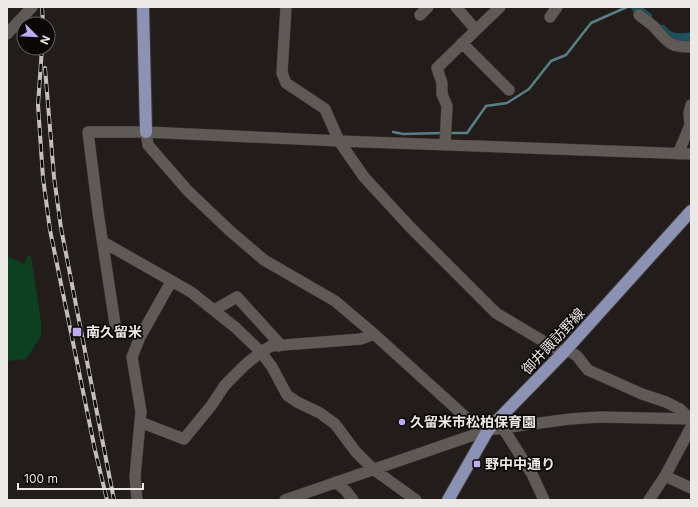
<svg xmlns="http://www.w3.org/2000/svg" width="698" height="507" viewBox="0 0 698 507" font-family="Inter,'Noto Sans JP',sans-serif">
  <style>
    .green { fill: #0d4020 }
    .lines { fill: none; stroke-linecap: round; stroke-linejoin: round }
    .stream { stroke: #5a7e86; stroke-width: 2.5 }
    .canal { stroke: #1c515e; stroke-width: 9 }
    .minor-casing { stroke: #3d3936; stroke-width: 12 }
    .major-casing { stroke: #3d3936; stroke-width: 14 }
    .minor { stroke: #5f5a55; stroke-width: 11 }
    .major { stroke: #8b92b3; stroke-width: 12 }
    .rail-casing { stroke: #c3bfbc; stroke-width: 4 }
    .rail { stroke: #0a0807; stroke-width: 2.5; stroke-dasharray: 8; stroke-linecap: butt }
    .poi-dot { fill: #bea9f5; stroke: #0a0807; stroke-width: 1.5 }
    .labels { text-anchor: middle; stroke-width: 3.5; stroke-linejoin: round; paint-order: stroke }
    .poi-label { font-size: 14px; font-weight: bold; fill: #ebe8e5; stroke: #0a0807; text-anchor: start }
    .street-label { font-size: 14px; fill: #ebe8e5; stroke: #0a0807 }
  </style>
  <rect width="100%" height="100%" fill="#221d1a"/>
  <path class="green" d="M28,255l3,1 10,66v14l-15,23 -19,2v-105l17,8z"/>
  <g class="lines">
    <path class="stream" d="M393,132l10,2 39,-1
      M449,133h18l19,-27 21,-3 22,-14 22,-28 15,-6 25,-32 36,-16"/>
    <path class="canal" d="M635,7l13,10
      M662,29c9,11 16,9 29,8"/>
    <g class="minor-casing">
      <path id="minor" d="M286,7l-4,66 4,10 39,26 14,32 25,36 47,51 85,85 67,40
        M456,7l20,23
        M420,15l8,-8
        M639,15c6,5 13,9 17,14 13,15 15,18 35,18
        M550,17l7,-10
        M7,34l25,-27
        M462,43l47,47
        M146,132l2,13 40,46 41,39 35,30 71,41 39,33 108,98
        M445,145l2,-39 -5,-12v-11l-5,-15 39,-38 24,-23
        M678,154l12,-29 -1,-12 2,-8
        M103,242l88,50 45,36 25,24 11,15 15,28 10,7 23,11 15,11 21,28 17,17 43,31
        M171,282l-31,55 -8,20 9,55 -1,10 44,17 27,-33 14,-21 20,-20 16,-13 10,-6 90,-7 13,-5
        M214,310l23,-13 41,45 1,4
        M115,324l-17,-112 -10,-80h58l193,9 352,13
        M566,349l11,7 11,14 54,24 24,8 14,7 10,10
        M503,428l29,46 12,26
        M665,476l26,12
        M336,482l10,9 7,9
        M137,500l-2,-23 5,-55
        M285,500l203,-70 82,-11 30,-2 91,2
        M649,500l16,-24 26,-49"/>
    </g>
    <g class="major-casing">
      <path id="major" d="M143,7l3,125
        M448,500l40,-70 75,-77 128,-142"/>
    </g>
    <use href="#minor" class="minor"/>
    <use href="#major" class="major"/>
    <g class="rail-casing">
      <path id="rail" d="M42,7l1,17
        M42,48l-4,57 5,73 7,52 45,220 12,50
        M45,68l9,109 7,51 53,272"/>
    </g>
    <use href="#rail" class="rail"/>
  </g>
  <g class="poi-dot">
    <rect x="72" y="327" width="10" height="10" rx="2"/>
    <circle cx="402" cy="422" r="4"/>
    <rect x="473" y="460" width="8" height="8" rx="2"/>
  </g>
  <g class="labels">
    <g class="poi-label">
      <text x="86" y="337">南久留米</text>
      <text x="410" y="427">久留米市松柏保育園</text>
      <text x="485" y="469">野中中通り</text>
    </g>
    <g class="street-label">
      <text transform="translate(553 341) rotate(-47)" y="5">御井諏訪野線</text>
    </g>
  </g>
  <rect width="698" height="507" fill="none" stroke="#ebe8e5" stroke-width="16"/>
  <g transform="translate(36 36) rotate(114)"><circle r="19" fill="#0a0807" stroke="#646260"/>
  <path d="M0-3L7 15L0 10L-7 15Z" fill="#bea9f5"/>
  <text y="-6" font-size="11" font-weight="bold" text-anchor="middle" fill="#ebe8e5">N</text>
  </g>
  <path d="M18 483v6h125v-6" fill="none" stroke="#ebe8e5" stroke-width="2"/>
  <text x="24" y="483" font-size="12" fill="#ebe8e5" stroke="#0a0807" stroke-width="3" paint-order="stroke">100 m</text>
</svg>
